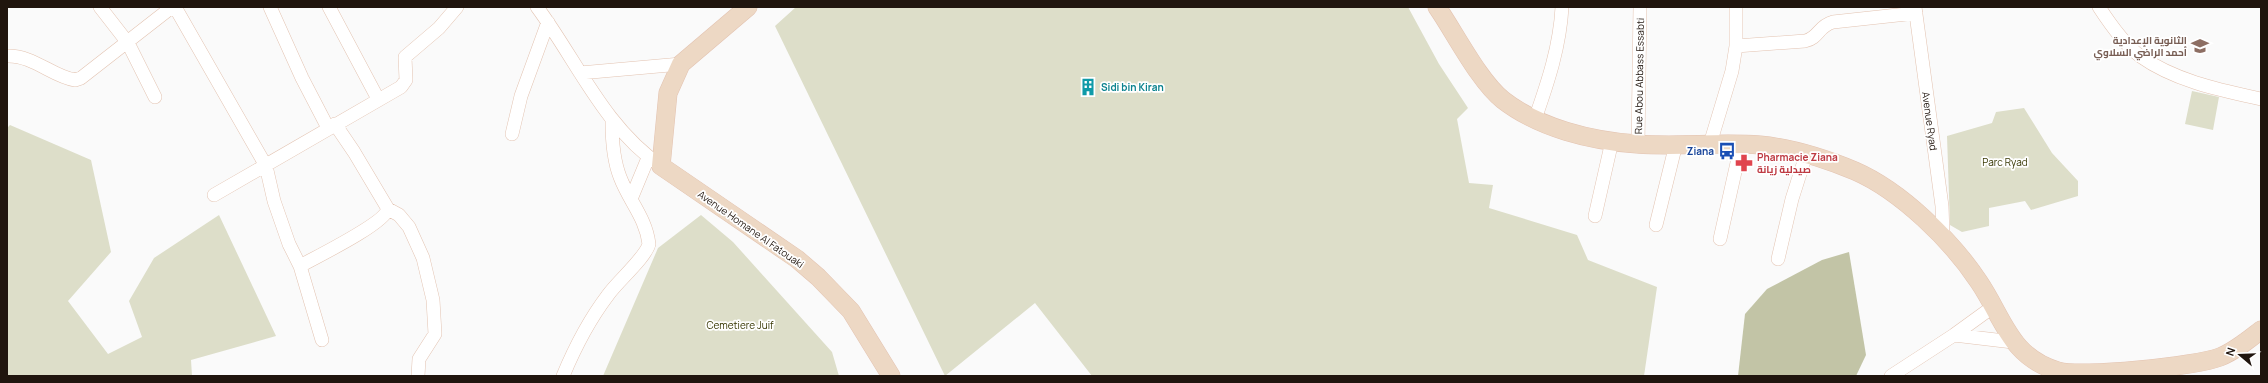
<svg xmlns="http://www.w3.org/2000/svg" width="2268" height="383" viewBox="0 0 2268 383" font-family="Manrope,Cairo,sans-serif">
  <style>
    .green { fill: #dddec9 }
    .forest { fill: #c2c4a6 }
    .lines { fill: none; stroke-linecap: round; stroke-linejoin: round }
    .street-casing { stroke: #e3c3b1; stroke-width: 14 }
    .secondary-casing { stroke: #e3c3b1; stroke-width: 19 }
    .street { stroke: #fff; stroke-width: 13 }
    .secondary { stroke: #edd8c4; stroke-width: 18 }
    .labels { text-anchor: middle; stroke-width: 3.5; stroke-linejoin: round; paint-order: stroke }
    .education-label { font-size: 10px; font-weight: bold; fill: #785e54; stroke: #fff; text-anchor: end }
    .street-label { font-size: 10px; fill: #20150e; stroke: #fff }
    .culture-label { font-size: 10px; font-weight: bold; fill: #0d838f; stroke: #fff; text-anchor: start }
    .transit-label { font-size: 10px; font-weight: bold; fill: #164399; stroke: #fff; text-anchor: end }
    .health-label { font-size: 10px; font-weight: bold; fill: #be3a42; stroke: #fff; text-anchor: start }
    .park-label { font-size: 10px; fill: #363600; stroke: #fff }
  </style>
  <rect width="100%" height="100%" fill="#fafafa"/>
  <path class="green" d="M796,7h612l31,57 29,44 -11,11 12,64 24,2 -4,23 88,27 11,25 69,27 -13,89h-552l-57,-73 -90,73 -170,-350z
    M2192,91l27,6 -6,33 -28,-6z
    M2024,108l28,45 26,28v15l-47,14 -6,-9 -36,7v18l-27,6 -12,-7 -3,-89 45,-13 4,-11z
    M10,125l81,35 20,92 -43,49 40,53 34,-17 -13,-36 25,-43 65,-43 57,121 -85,24 1,16h-185v-248z
    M701,215l32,27 99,110 7,24h-236l55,-128z"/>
  <path class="forest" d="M1849,252l17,103 -10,21h-118l7,-62 22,-25 55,-29z"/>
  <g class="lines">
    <g class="street-casing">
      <path id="street" d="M100,7l28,36 27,54
        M175,7l91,159 8,35 15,43 11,22 22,74
        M270,7l32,71 26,50
        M329,7l49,92
        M537,7c40,54 67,120 124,159
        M1915,7l27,199 1,29
        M2099,7c11,17 25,37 41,49 35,25 80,34 121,43
        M1736,46l69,-5c14,-3 13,-15 28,-19l83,-9
        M7,56c26,-1 46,21 68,24l6,-2 91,-71
        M580,73l101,-9
        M1535,119c13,-37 25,-73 27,-112
        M512,134l9,-38 27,-74
        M1638,144l2,-137
        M1710,144l22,-73 4,-25v-39
        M214,195l187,-108 5,-7 -1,-23 34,-29 18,-21
        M631,199l17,-41
        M388,209l11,6 10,12 14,31 10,42 2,34 -16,25 -1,17
        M1595,216l17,-75
        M1656,225l20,-81
        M1720,239l21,-94
        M1778,259l14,-60 14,-44
        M300,266c16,-9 84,-42 88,-57l-34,-57 -19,-28
        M1954,335l59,7
        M563,376c12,-29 26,-56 45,-81 9,-13 38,-38 41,-51 -3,-26 -20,-43 -29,-67 -7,-18 -8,-36 -8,-55
        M1891,376l63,-41 40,-29"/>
    </g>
    <g class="secondary-casing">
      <path id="secondary" d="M748,7l-67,57 -13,29 -7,73 136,93 21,18 33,34 40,65
        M1437,7c18,26 42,74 66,93 36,28 88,41 134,44 41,3 82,-2 123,1 32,3 66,14 95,26 46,20 97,70 124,111 25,37 31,75 79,89 22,7 139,-5 162,-14 15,-6 28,-17 41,-27"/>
    </g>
    <use href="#street" class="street"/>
    <use href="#secondary" class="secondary"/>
  </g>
  <defs>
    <g id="school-bare" transform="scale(1.38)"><path d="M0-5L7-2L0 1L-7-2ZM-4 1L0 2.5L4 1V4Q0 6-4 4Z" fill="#8d6e63" stroke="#fff" stroke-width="2.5" paint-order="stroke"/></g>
    <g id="building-bare" transform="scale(1.38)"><path d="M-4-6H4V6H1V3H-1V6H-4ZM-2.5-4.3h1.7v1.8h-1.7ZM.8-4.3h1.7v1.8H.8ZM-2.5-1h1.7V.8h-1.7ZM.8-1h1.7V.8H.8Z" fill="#0f9aa8" stroke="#fff" stroke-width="2.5" paint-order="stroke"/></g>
    <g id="bus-bare" transform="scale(1.38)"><path d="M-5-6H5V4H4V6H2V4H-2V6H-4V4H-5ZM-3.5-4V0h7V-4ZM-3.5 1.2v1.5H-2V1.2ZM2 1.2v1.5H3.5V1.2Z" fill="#1a4fb4" stroke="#fff" stroke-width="2.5" paint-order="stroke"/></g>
    <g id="pharmacy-bare" transform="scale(1.38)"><path d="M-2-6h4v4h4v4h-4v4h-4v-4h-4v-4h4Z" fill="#e0444e" stroke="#fff" stroke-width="2.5" paint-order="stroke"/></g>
  </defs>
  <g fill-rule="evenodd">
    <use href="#school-bare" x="2200" y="46"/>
    <use href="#building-bare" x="1088" y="87"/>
    <use href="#bus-bare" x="1727" y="151"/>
    <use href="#pharmacy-bare" x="1744" y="163"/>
  </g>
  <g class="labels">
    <g class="education-label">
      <text x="2187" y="44">الثانوية الإعدادية<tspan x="2187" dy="12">أحمد الراضي السلاوي</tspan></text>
    </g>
    <g class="street-label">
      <text transform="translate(1639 76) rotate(-89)" y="4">Rue Abou Abbass Essabti</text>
      <text transform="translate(1930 121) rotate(82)" y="4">Avenue Ryad</text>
      <text transform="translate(751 229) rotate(35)" y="4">Avenue Homane Al Fatouaki</text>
    </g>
    <g class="culture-label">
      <text x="1101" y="91">Sidi bin Kiran</text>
    </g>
    <g class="transit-label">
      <text x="1714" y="155">Ziana</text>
    </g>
    <g class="health-label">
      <text x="1757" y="161">Pharmacie Ziana<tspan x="1757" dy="12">صيدلية زيانة</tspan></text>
    </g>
    <g class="park-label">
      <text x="2005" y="166">Parc Ryad</text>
      <text x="740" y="329">Cemetiere Juif</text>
    </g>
  </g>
  <rect width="2268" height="383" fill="none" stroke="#20150e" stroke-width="16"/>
  <g transform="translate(2240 355) rotate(289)" stroke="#ffffff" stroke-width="3" paint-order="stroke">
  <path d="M0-3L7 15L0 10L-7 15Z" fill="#20150e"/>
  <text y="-6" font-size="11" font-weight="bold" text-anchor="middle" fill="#20150e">N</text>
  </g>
</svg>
